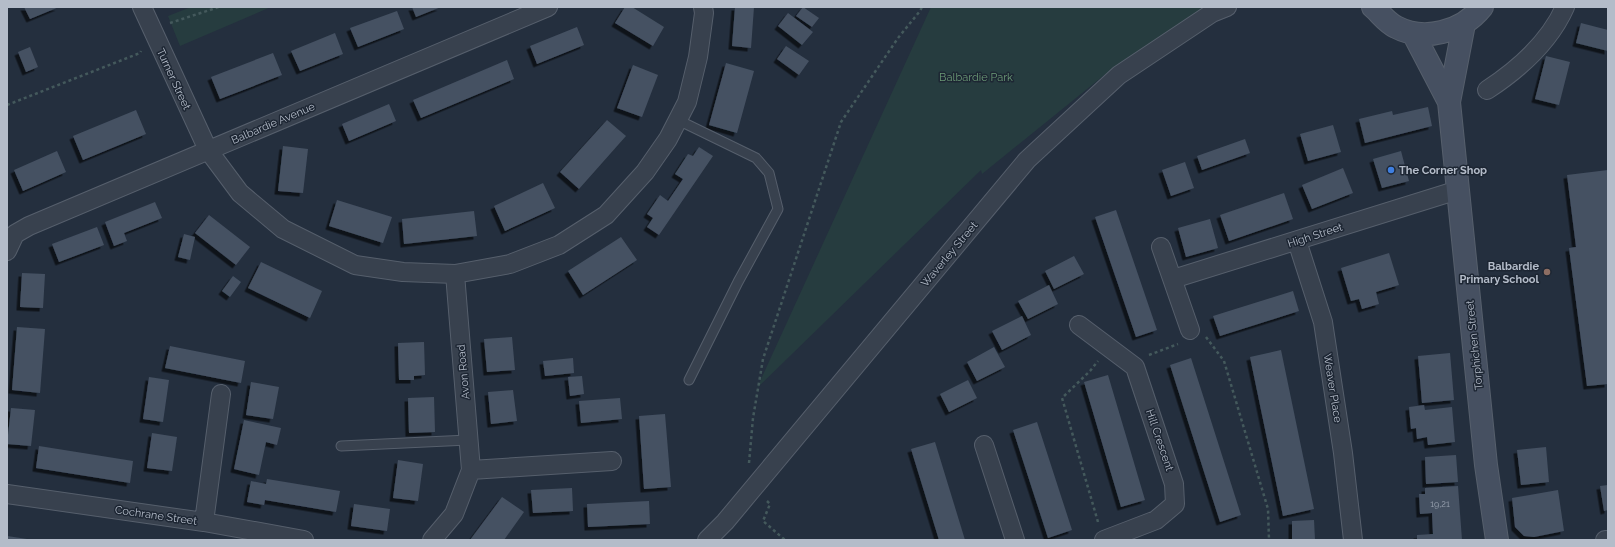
<svg xmlns="http://www.w3.org/2000/svg" width="1615" height="547" viewBox="0 0 1615 547" font-family="Raleway,sans-serif">
  <style>
    .green { fill: #263c3f }
    .building { fill: #455162; filter: url(#shadow) }
    .lines { fill: none; stroke-linecap: round; stroke-linejoin: round }
    .service-casing { stroke: #565f6c; stroke-width: 11 }
    .minor-casing { stroke: #565f6c; stroke-width: 20 }
    .secondary-casing { stroke: #565f6c; stroke-width: 24 }
    .path { stroke: #44595c; stroke-width: 2.5; stroke-dasharray: 3 3; stroke-linecap: butt }
    .service { stroke: #38414e; stroke-width: 9 }
    .minor { stroke: #38414e; stroke-width: 18 }
    .secondary { stroke: #465061; stroke-width: 22 }
    .shop-dot { fill: #3f7fe0; stroke: #1d2633; stroke-width: 1.5 }
    .education-dot { fill: #8d6e63; stroke: #1d2633; stroke-width: 1.5 }
    .labels { text-anchor: middle; stroke-width: 3; stroke-linejoin: round; paint-order: stroke }
    .number-label { font-size: 9px; fill: #98a1af }
    .park-label { font-size: 11px; fill: #6b9a76; stroke: #1d2633 }
    .street-label { font-size: 11px; fill: #b4bcc9; stroke: #1d2633 }
    .poi-label { font-size: 11px; font-weight: bold; fill: #b4bcc9; stroke: #1d2633; text-anchor: start }
  </style>
  <defs>
    <filter id="shadow"><feDropShadow dx="-3.5" dy="3.5" stdDeviation="0" flood-color="#0009"/></filter>
  </defs>
  <rect width="100%" height="100%" fill="#242f3e"/>
  <path class="green" d="M191,7h80l-91,39 -12,-30z
    M931,7h276l-94,61 -131,106 -1,-4 -224,218z"/>
  <path class="building" d="M24,7h35l-29,12z
    M412,7h29l-25,10z
    M625,7h7l32,20 -11,19 -38,-23z
    M735,7h19l-3,41 -19,-2z
    M803,7l16,11 -7,9 -16,-11z
    M397,11l7,18 -46,18 -8,-19z
    M788,13l25,19 -11,13 -24,-19z
    M1581,23l27,7v21l-32,-8z
    M577,27l7,18 -47,19 -7,-18z
    M335,33l8,21 -43,17 -9,-20z
    M786,46l23,15 -10,14 -22,-16z
    M30,47l8,20 -12,5 -8,-20z
    M273,53l9,22 -62,24 -9,-22z
    M1546,56l24,6 -11,43 -24,-6z
    M507,60l7,19 -93,39 -8,-18z
    M726,63l28,8 -17,62 -28,-8z
    M633,65l25,10 -16,42 -25,-9z
    M389,104l7,17 -47,20 -7,-17z
    M1428,107l4,19 -67,17 -6,-24 33,-8 1,4z
    M136,110l10,24 -63,26 -10,-24z
    M607,120l19,16 -47,53 -19,-17z
    M1333,125l8,27 -33,9 -8,-27z
    M1245,139l5,14 -48,17 -5,-14z
    M283,146l25,3 -5,44 -25,-2z
    M699,147l14,9 -54,79 -12,-8 6,-9 -6,-4 13,-19 8,6 15,-22 -8,-5 13,-20 5,2z
    M57,151l9,21 -43,19 -9,-21z
    M1401,151l8,30 -27,7 -9,-29z
    M1185,162l9,26 -23,8 -9,-26z
    M1343,168l10,25 -41,16 -10,-24z
    M1608,170v214l-21,2 -18,-138 7,-1 -9,-72z
    M543,183l12,25 -50,23 -11,-25z
    M1284,193l9,26 -64,22 -9,-26z
    M337,200l55,17 -9,26 -54,-17z
    M155,202l7,16 -38,15 3,8 -13,5 -9,-24z
    M1116,210l41,120 -21,7 -41,-120z
    M474,211l3,25 -73,8 -2,-25z
    M209,215l41,32 -14,18 -41,-32z
    M1210,219l8,29 -32,9 -8,-29z
    M97,227l7,18 -45,17 -7,-18z
    M184,234l11,3 -5,23 -12,-3z
    M621,237l16,23 -54,35 -15,-24z
    M1389,253l10,32 -23,7 3,12 -17,5 -3,-10 -8,2 -10,-33z
    M1074,256l10,18 -30,15 -9,-18z
    M261,262l61,29 -12,27 -62,-30z
    M22,273l23,1 -2,34 -23,-1z
    M233,276l8,6 -11,15 -8,-6z
    M1049,285l9,19 -30,15 -10,-18z
    M1293,291l6,20 -79,25 -7,-20z
    M1022,316l9,19 -29,15 -10,-19z
    M17,327l28,2 -5,64 -28,-3z
    M512,337l3,33 -28,2 -3,-33z
    M424,342l1,33 -11,1v4h-15l-1,-37z
    M170,346l75,15 -4,22 -76,-15z
    M994,347l11,20 -28,14 -10,-19z
    M1281,350l33,159 -31,7 -33,-159z
    M1450,353l4,47 -32,3 -4,-47z
    M573,358l1,15 -29,3 -2,-15z
    M1191,358l50,157 -21,7 -50,-157z
    M1108,375l37,125 -24,7 -37,-125z
    M582,376l2,18 -14,2 -2,-19z
    M149,377l20,3 -6,42 -20,-3z
    M968,380l9,18 -28,14 -9,-18z
    M251,382l28,5 -6,32 -27,-4z
    M513,390l4,31 -26,3 -3,-32z
    M434,397l1,35 -26,1 -1,-35z
    M620,398l2,21 -41,4 -2,-22z
    M1424,405l1,5 27,-3 3,35 -27,3 -1,-8 -10,2 -1,-11 -5,1 -2,-22z
    M11,408l24,2 -4,36 -24,-2z
    M665,414l6,73 -27,2 -5,-73z
    M244,420l37,8 -4,17 -11,-3 -7,33 -25,-6z
    M1037,422l35,108 -24,8 -35,-108z
    M152,433l25,4 -5,34 -25,-3z
    M935,442l30,98h-26l-28,-91z
    M39,446l94,15 -3,22 -94,-15z
    M1546,447l3,35 -28,3 -4,-35z
    M1456,455l2,27 -32,2 -1,-27z
    M398,460l25,4 -5,37 -25,-3z
    M267,479l73,12 -4,21 -71,-12 -1,5 -17,-3 4,-21 15,3z
    M1608,485v25l-4,1 -4,-25z
    M1458,486l4,54h-45v-5l16,-1 -1,-21 -12,1 -1,-20h6v-6z
    M572,488l1,23 -40,2 -2,-23z
    M1558,490l6,41 -30,6 -10,-1 -9,-9 -3,-29z
    M502,497l22,15 -20,28h-34z
    M649,501l1,23 -62,3 -1,-23z
    M354,504l36,5 -3,22 -36,-5z
    M1314,520l1,20h-23v-19z
    M7,536l20,3v1h-20z"/>
  <g class="lines">
    <g class="service-casing">
      <path id="service" d="M678,120l78,38 13,15 9,36 -40,73 -49,98
        M341,446l127,-6"/>
    </g>
    <g class="minor-casing">
      <path id="minor" d="M142,7l66,143 32,43 43,36 72,36 48,7 52,2 55,-10 49,-19 47,-30 39,-43 23,-33 19,-37 11,-45 6,-44 -1,-6
        M1487,90c32,-21 62,-47 78,-83
        M1297,241l26,81 20,131 10,87
        M1161,247l29,83
        M7,251l8,-17 14,-8 519,-219
        M1173,279l285,-89
        M1079,325l56,42 39,117 1,20 -19,16 -52,20
        M984,445l31,95
        M471,470l141,-9
        M7,494l197,28 100,18
        M204,522l17,-128
        M432,540l22,-26 17,-44 -16,-196
        M707,540l18,-18 302,-362 92,-85 93,-62 15,-6
        M1605,540h3"/>
    </g>
    <g class="secondary-casing">
      <path id="secondary" d="M1373,7c7,6 14,16 23,20 28,15 66,5 86,-20
        M1464,24l-15,78 37,363 11,75
        M1413,33l36,69"/>
    </g>
    <path class="path" d="M170,23l49,-16
      M7,105l133,-52 1,-2
      M1206,337l18,24 44,148 1,31
      M1149,355l29,-11
      M749,463l4,-45 10,-59 78,-237 57,-84 22,-27 2,-4
      M767,501l3,3 -7,17 22,19
      M1098,522l-36,-124 28,-27 8,-10"/>
    <use href="#service" class="service"/>
    <use href="#minor" class="minor"/>
    <use href="#secondary" class="secondary"/>
  </g>
  <circle class="shop-dot" cx="1391" cy="170" r="4"/>
  <circle class="education-dot" cx="1547" cy="272" r="4"/>
  <g class="labels">
    <g class="number-label">
      <text x="1440" y="507">19,21</text>
    </g>
    <g class="park-label">
      <text x="976" y="81">Balbardie Park</text>
    </g>
    <g class="street-label">
      <text transform="translate(174 79) rotate(65)" y="4">Turner Street</text>
      <text transform="translate(273 123) rotate(-23)" y="4">Balbardie Avenue</text>
      <text transform="translate(1315 235) rotate(-18)" y="4">High Street</text>
      <text transform="translate(949 254) rotate(-50)" y="4">Waverley Street</text>
      <text transform="translate(1474 345) rotate(-96)" y="4">Torphichen Street</text>
      <text transform="translate(463 372) rotate(-95)" y="4">Avon Road</text>
      <text transform="translate(1333 388) rotate(81)" y="4">Weaver Place</text>
      <text transform="translate(1160 440) rotate(71)" y="4">Hill Crescent</text>
      <text transform="translate(156 515) rotate(8)" y="4">Cochrane Street</text>
    </g>
    <g class="poi-label">
      <text x="1399" y="174">The Corner Shop</text>
      <text x="1539" y="270" text-anchor="end">Balbardie<tspan x="1539" dy="13">Primary School</tspan></text>
    </g>
  </g>
  <rect width="1615" height="547" fill="none" stroke="#b4bcc9" stroke-width="16"/>
</svg>
